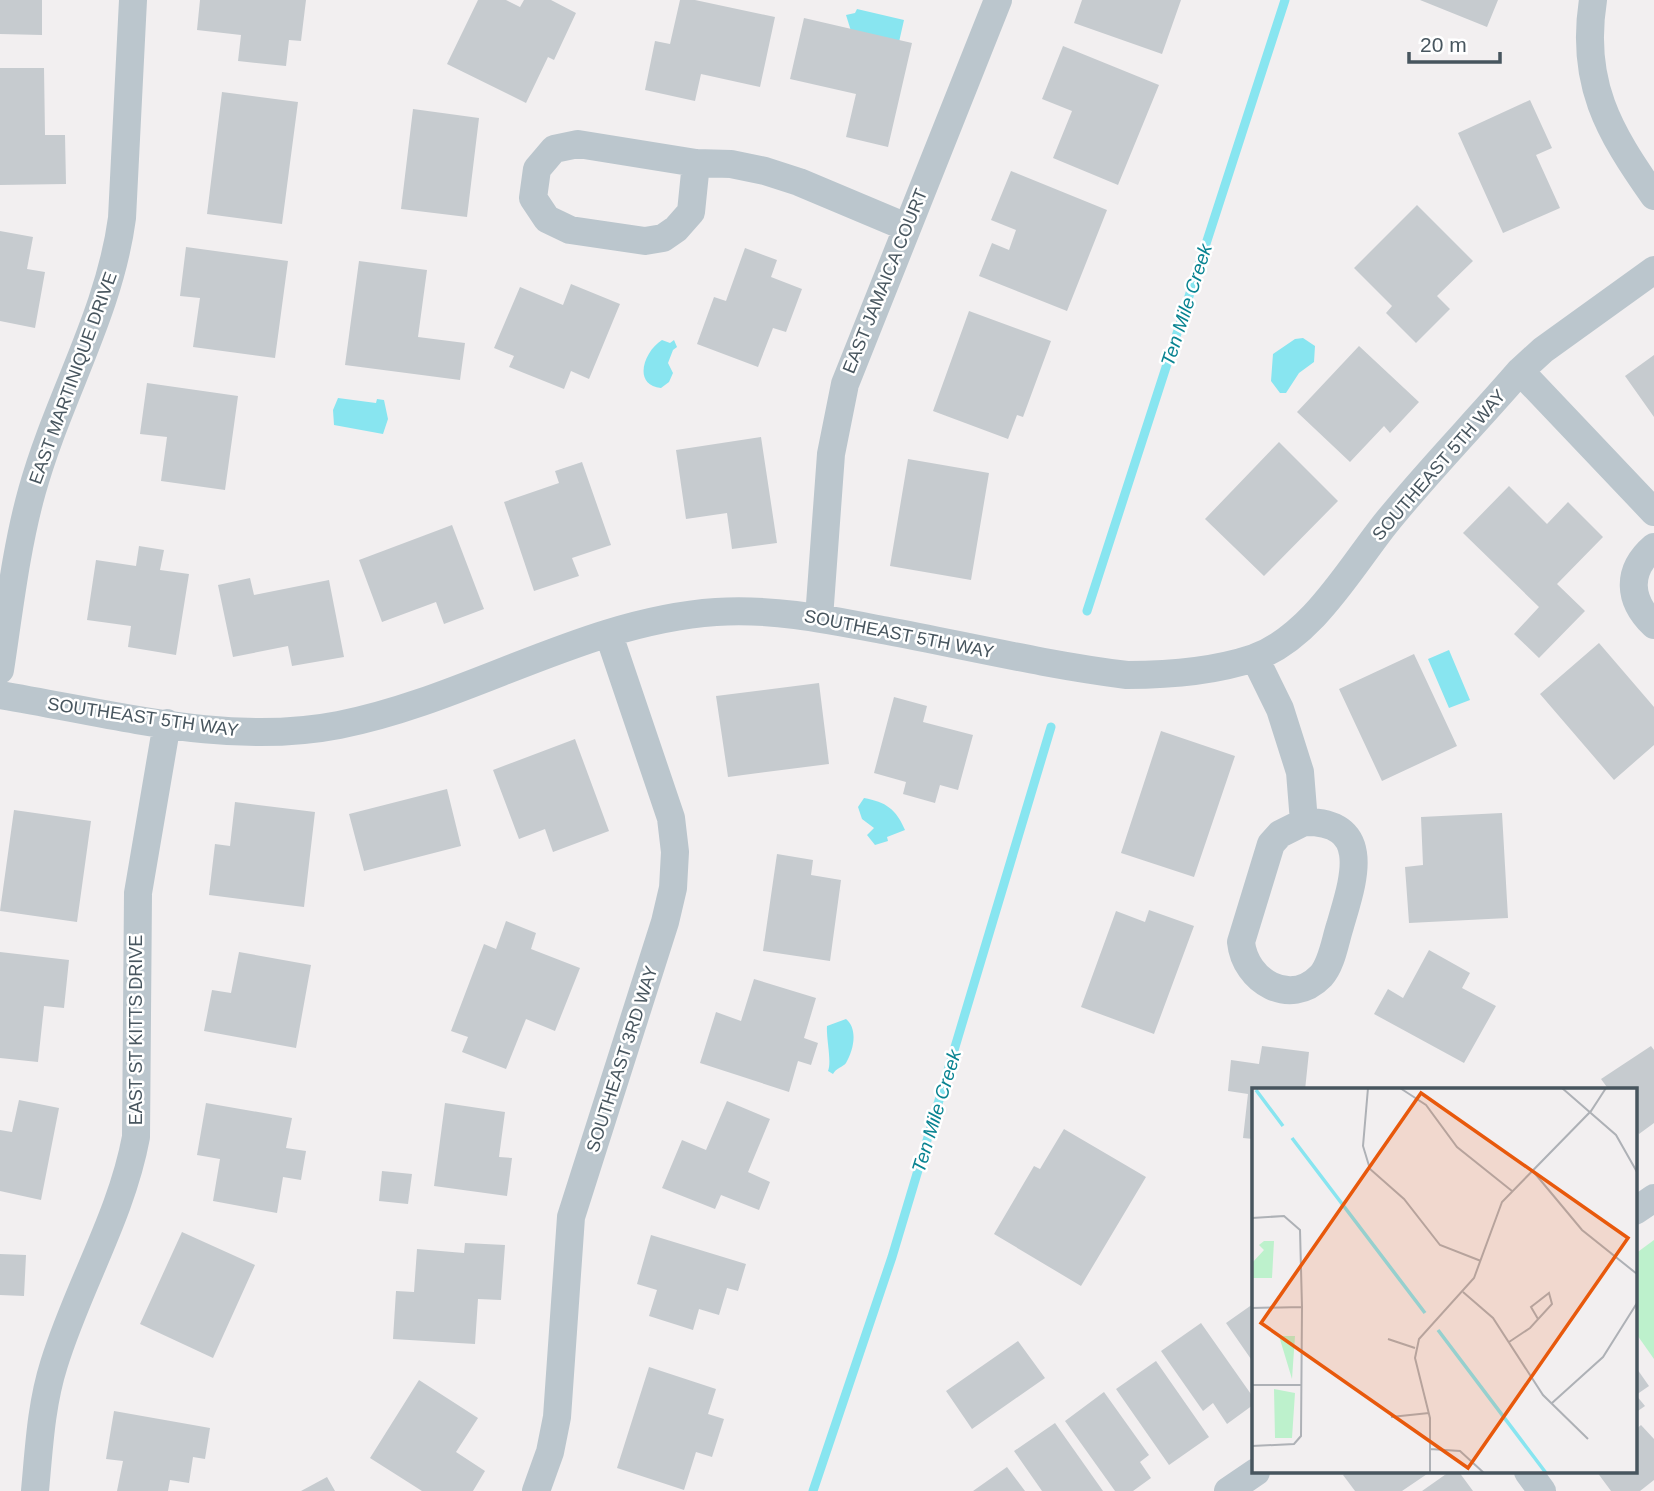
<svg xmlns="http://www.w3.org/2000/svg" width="1654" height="1491" viewBox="0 0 1654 1491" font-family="Helvetica,sans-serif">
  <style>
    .green { fill: #bdf1cc }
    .water { fill: #88e5f0 }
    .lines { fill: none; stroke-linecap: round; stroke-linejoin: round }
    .stream { stroke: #88e5f0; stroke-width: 9 }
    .building { fill: #c6cbcf }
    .minor { stroke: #bbc6cd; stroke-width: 28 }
    .labels { text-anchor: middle; stroke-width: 5; stroke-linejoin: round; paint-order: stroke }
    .street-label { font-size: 18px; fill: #47555e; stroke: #fff }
    .water-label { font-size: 19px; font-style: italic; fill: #088391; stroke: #fff }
    .inset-river { fill: none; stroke: #88e5f0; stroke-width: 3.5 }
    .inset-road { fill: none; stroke: #aeb1b6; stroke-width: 2 }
    .view { fill: #e8590c; fill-opacity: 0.15; stroke: #e8590c; stroke-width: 3.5 }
    .inset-edge { fill: none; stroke: #47555e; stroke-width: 3.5 }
  </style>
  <rect width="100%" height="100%" fill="#f2eff0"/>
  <path class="green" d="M1654,1240v119l-19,-27v-78z"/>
  <path class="water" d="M857,9l47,11 -5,22 -48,-11 -5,-16 9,-2z
    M1303,338l12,8 -1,16 -15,11 -13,20h-6l-9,-12 2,-27 22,-15z
    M662,340l8,3 4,-3 3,7 -4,3 -5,13 5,10 -4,9 -8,6c-29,-3 -17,-37 1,-48z
    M338,398l38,5 1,-4 7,1 4,19 -5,15 -49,-9 -1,-15z
    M1449,650l21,50 -21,8 -21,-49z
    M864,798c22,4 32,11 41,32l-18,7 1,4 -13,4 -8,-10 7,-7 -12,-9 -4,-12z
    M846,1019c12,10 8,30 0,44 -3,4 -10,5 -13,11l-5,-3c4,-9 -2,-33 -1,-45z"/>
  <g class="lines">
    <path class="stream" d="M1087,611l198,-611
      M813,1491l79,-234 159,-530"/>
  </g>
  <path class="building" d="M0,0h42v35l-42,-1z
    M200,0h106l-5,41 -12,-1 -3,26 -48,-5 3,-26 -44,-5z
    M478,0h28l14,7 4,-7h27l25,13 -22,47 -6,-3 -22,46 -79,-39z
    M680,0h15l80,17 -15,70 -59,-13 -6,27 -50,-11 10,-49 15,3z
    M1082,0h99l-19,54 -88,-31z
    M1420,0h78l-11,27z
    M804,18l108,25 -24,104 -42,-10 10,-43 -66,-15z
    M1063,46l96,39 -41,100 -65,-27 19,-47 -30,-12z
    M0,68h44l1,67h20l1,49 -66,1z
    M222,92l76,10 -16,122 -75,-10z
    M1530,100l22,48 -16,7 24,53 -57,25 -45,-100z
    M413,109l66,9 -12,99 -66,-8z
    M1011,171l96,39 -40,101 -88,-35 13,-33 17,7 7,-20 -25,-10z
    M1417,205l56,56 -36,35 13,13 -34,34 -30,-30 6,-7 -38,-38z
    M0,231l33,6 -6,32 18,3 -10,56 -35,-7z
    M186,247l102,14 -13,97 -82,-11 7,-49 -20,-2z
    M745,248l32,12 -6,17 31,12 -16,43 -13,-4 -15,39 -61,-23 17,-47 12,4z
    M359,261l68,9 -9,67 47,6 -5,37 -115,-15z
    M571,284l49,20 -31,75 -18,-8 -7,18 -55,-22 5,-11 -20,-8 26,-61 43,18z
    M969,311l82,30 -28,76 -6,-2 -9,24 -75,-28z
    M1359,346l60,56 -29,31 -6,-7 -34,36 -53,-50z
    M1654,355v62l-29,-41z
    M147,383l91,13 -13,94 -64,-9 6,-44 -27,-3z
    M761,437l16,106 -45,6 -5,-36 -41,6 -10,-69z
    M1279,442l59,59 -74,75 -59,-57z
    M908,459l81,14 -18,107 -81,-14z
    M582,462l29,83 -39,13 7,18 -45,15 -30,-89 55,-19 -4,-12z
    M1509,486l38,38 21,-22 35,35 -46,47 28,27 -46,47 -25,-24 25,-27 -76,-74z
    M452,525l32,84 -40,15 -8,-22 -54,20 -23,-62z
    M139,546l25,4 -4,20 29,4 -13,81 -48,-8 3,-21 -44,-6 9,-60 40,6z
    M250,578l4,17 75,-15 15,77 -52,9 -4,-20 -55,11 -15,-72z
    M1599,643l55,64v38l-40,35 -74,-86z
    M1414,654l43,92 -75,35 -43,-92z
    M819,683l10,81 -101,13 -12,-81z
    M894,697l33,9 -4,16 50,13 -15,55 -18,-5 -5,18 -32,-9 3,-12 -32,-9z
    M1161,731l74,25 -41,121 -73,-24z
    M575,739l34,92 -56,21 -8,-23 -26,10 -26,-69z
    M447,789l14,57 -97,25 -15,-57z
    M235,802l80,10 -11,95 -95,-12 6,-51 15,2z
    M14,810l77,11 -14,101 -77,-11z
    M1502,813l6,105 -99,5 -4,-56 18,-2 -2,-48z
    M777,854l36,6 -2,15 30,5 -11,81 -67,-10z
    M1149,910l45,16 -40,108 -73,-27 35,-96 29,11z
    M506,921l30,12 -5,16 49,19 -25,63 -29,-12 -20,50 -44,-17 6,-15 -17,-6 33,-87 12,5z
    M1429,950l41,23 -8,15 34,18 -32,57 -90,-49 14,-25 15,9z
    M0,952l69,8 -5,48 -20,-2 -6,56 -38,-4z
    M239,952l72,13 -15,83 -92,-17 8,-41 19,3z
    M754,979l62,19 -12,40 14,5 -7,22 -13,-4 -9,31 -89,-29 16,-51 25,9z
    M1262,1046l47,6 -4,38h-52v49l-10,-1 5,-44 -20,-3 3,-31 28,4z
    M1651,1046l3,4v73l-15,11 -4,-6v-38h-26l-8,-11z
    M19,1100l40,8 -18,92 -41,-9v-61l12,2z
    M727,1101l43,18 -22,53 22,10 -11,28 -38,-15 -6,14 -53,-21 20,-48 24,10z
    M206,1103l86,15 -6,30 20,3 -5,29 -18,-3 -6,36 -64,-12 7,-42 -23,-4z
    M445,1103l60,9 -6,45 13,1 -5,38 -73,-10z
    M1064,1129l82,48 -65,109 -87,-52 40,-68 6,3z
    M382,1171l30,3 -4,30 -29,-3z
    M182,1232l73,33 -42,93 -73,-34z
    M651,1235l95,29 -8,27 -11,-3 -8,27 -20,-6 -6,21 -44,-14 8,-26 -20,-6z
    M465,1243l40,2 -4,55 -23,-1 -3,45 -82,-5 3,-48 18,1 3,-43 47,4z
    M0,1254l26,1 -2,41 -24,-1z
    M1253,1304v58l-27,-39z
    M1201,1323l52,74v8l-26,19 -14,-21 -10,8 -42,-60z
    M1018,1341l27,37 -73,51 -26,-38z
    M1156,1361l53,76 -40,28 -53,-76z
    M1635,1366l14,20 -13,9 9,11 -10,7z
    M649,1367l67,22 -8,25 16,5 -12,38 -16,-5 -12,38 -67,-22z
    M419,1380l59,38 -22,34 29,19 -12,20h-51l-52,-33z
    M1104,1392l45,63 -9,7 11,16 -18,13h-18l-50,-70z
    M114,1411l96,17 -5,31 -12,-2 -4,26 -19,-3 -2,11h-51l6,-30 -17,-2z
    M1055,1423l48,68h-61l-28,-40z
    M1641,1425l13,14v41l-14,11h-29l-14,-19h38v-42z
    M1007,1467l18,24h-52z
    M1347,1472h83l-28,19h-47l-12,-16z
    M1449,1472h10l14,19h-51z
    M327,1477l8,14h-34z"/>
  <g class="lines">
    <path class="minor" d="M1593,0c-13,82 15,131 61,196
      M696,163l-5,49 -15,17 -13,9 -18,3 -75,-11 -23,-11 -14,-21 4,-29 17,-20 24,-5 118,19 35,1 34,7 34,11 107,45
      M1520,371l134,141
      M1654,547c-28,24 -26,53 0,78
      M819,618l12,-164 14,-70 153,-384
      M1255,658l25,51 20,63 4,50
      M0,670c9,-59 16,-122 32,-179 26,-94 77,-176 90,-273l11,-218
      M0,695c110,18 227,52 339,30 128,-25 245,-104 377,-113 58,-4 114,8 172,19 79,15 159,34 239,44 41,0 88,-4 127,-17 58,-21 96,-90 132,-135 42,-52 90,-101 134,-152l23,-21 111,-80
      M1304,822c72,-1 48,62 36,104 -5,15 -8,38 -19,50 -31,32 -76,5 -80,-34l30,-98 9,-10z
      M1635,1211l19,-13
      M1528,1472l14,19
      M35,1491c4,-43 6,-86 19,-127 24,-78 67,-147 82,-227l2,-244 29,-170
      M536,1491l14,-39 7,-35 14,-200 94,-295 8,-34 2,-36 -4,-34 -62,-183
      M1228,1491l28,-19"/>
  </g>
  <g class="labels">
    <g class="street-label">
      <text transform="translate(885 281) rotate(-68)" y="6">EAST JAMAICA COURT</text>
      <text transform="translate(73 378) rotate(-70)" y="6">EAST MARTINIQUE DRIVE</text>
      <text transform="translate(1439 465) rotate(-49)" y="6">SOUTHEAST 5TH WAY</text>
      <text transform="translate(899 634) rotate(11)" y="6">SOUTHEAST 5TH WAY</text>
      <text transform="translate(143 717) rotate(8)" y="6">SOUTHEAST 5TH WAY</text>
      <text transform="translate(136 1030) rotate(-90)" y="6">EAST ST KITTS DRIVE</text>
      <text transform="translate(622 1059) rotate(-72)" y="6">SOUTHEAST 3RD WAY</text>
    </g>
    <g class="water-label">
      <text transform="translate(1186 305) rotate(-72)" y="7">Ten Mile Creek</text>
      <text transform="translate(936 1111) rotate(-73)" y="7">Ten Mile Creek</text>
    </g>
  </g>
  <g transform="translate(1252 1088)">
    <rect width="385" height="385" fill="#f2eff0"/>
    <path d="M12,153h10l-2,37h-20v-15l12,-13 -5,-5zM27,248h16l-3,43zM22,301l21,4 -3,45h-17z" fill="#bdf1cc"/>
    <path class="inset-river" d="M4,2l27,36M40,50l133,175M186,242l108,143"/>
    <path class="inset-road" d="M116,0l-5,58 7,23 34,30 36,46 41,16M148,0l26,17 31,42 55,44M310,0l54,47 21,37M280,82l50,60 55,44M0,130l32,-2 16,14 2,77 -1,129 -7,8 -42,2M211,204l30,26 50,77 45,44M0,220l50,-1M136,251l27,9M257,254l21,-14 22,-24 -3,-11 -18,14 7,12M0,297h49M300,315l51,-46 34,-54M139,329l38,-4M178,361l30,2 24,22M178,385v-55l-15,-60 4,-19 55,-61 28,-76 89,-91 15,-23"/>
    <path class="view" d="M169,5l207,145 -160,230 -207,-145z"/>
    <rect width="385" height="385" class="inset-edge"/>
  </g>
  <path d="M1409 52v10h91v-10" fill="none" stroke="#47555e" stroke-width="3.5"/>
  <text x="1420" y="52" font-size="21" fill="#47555e" stroke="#ffffff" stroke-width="5" paint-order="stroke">20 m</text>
</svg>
